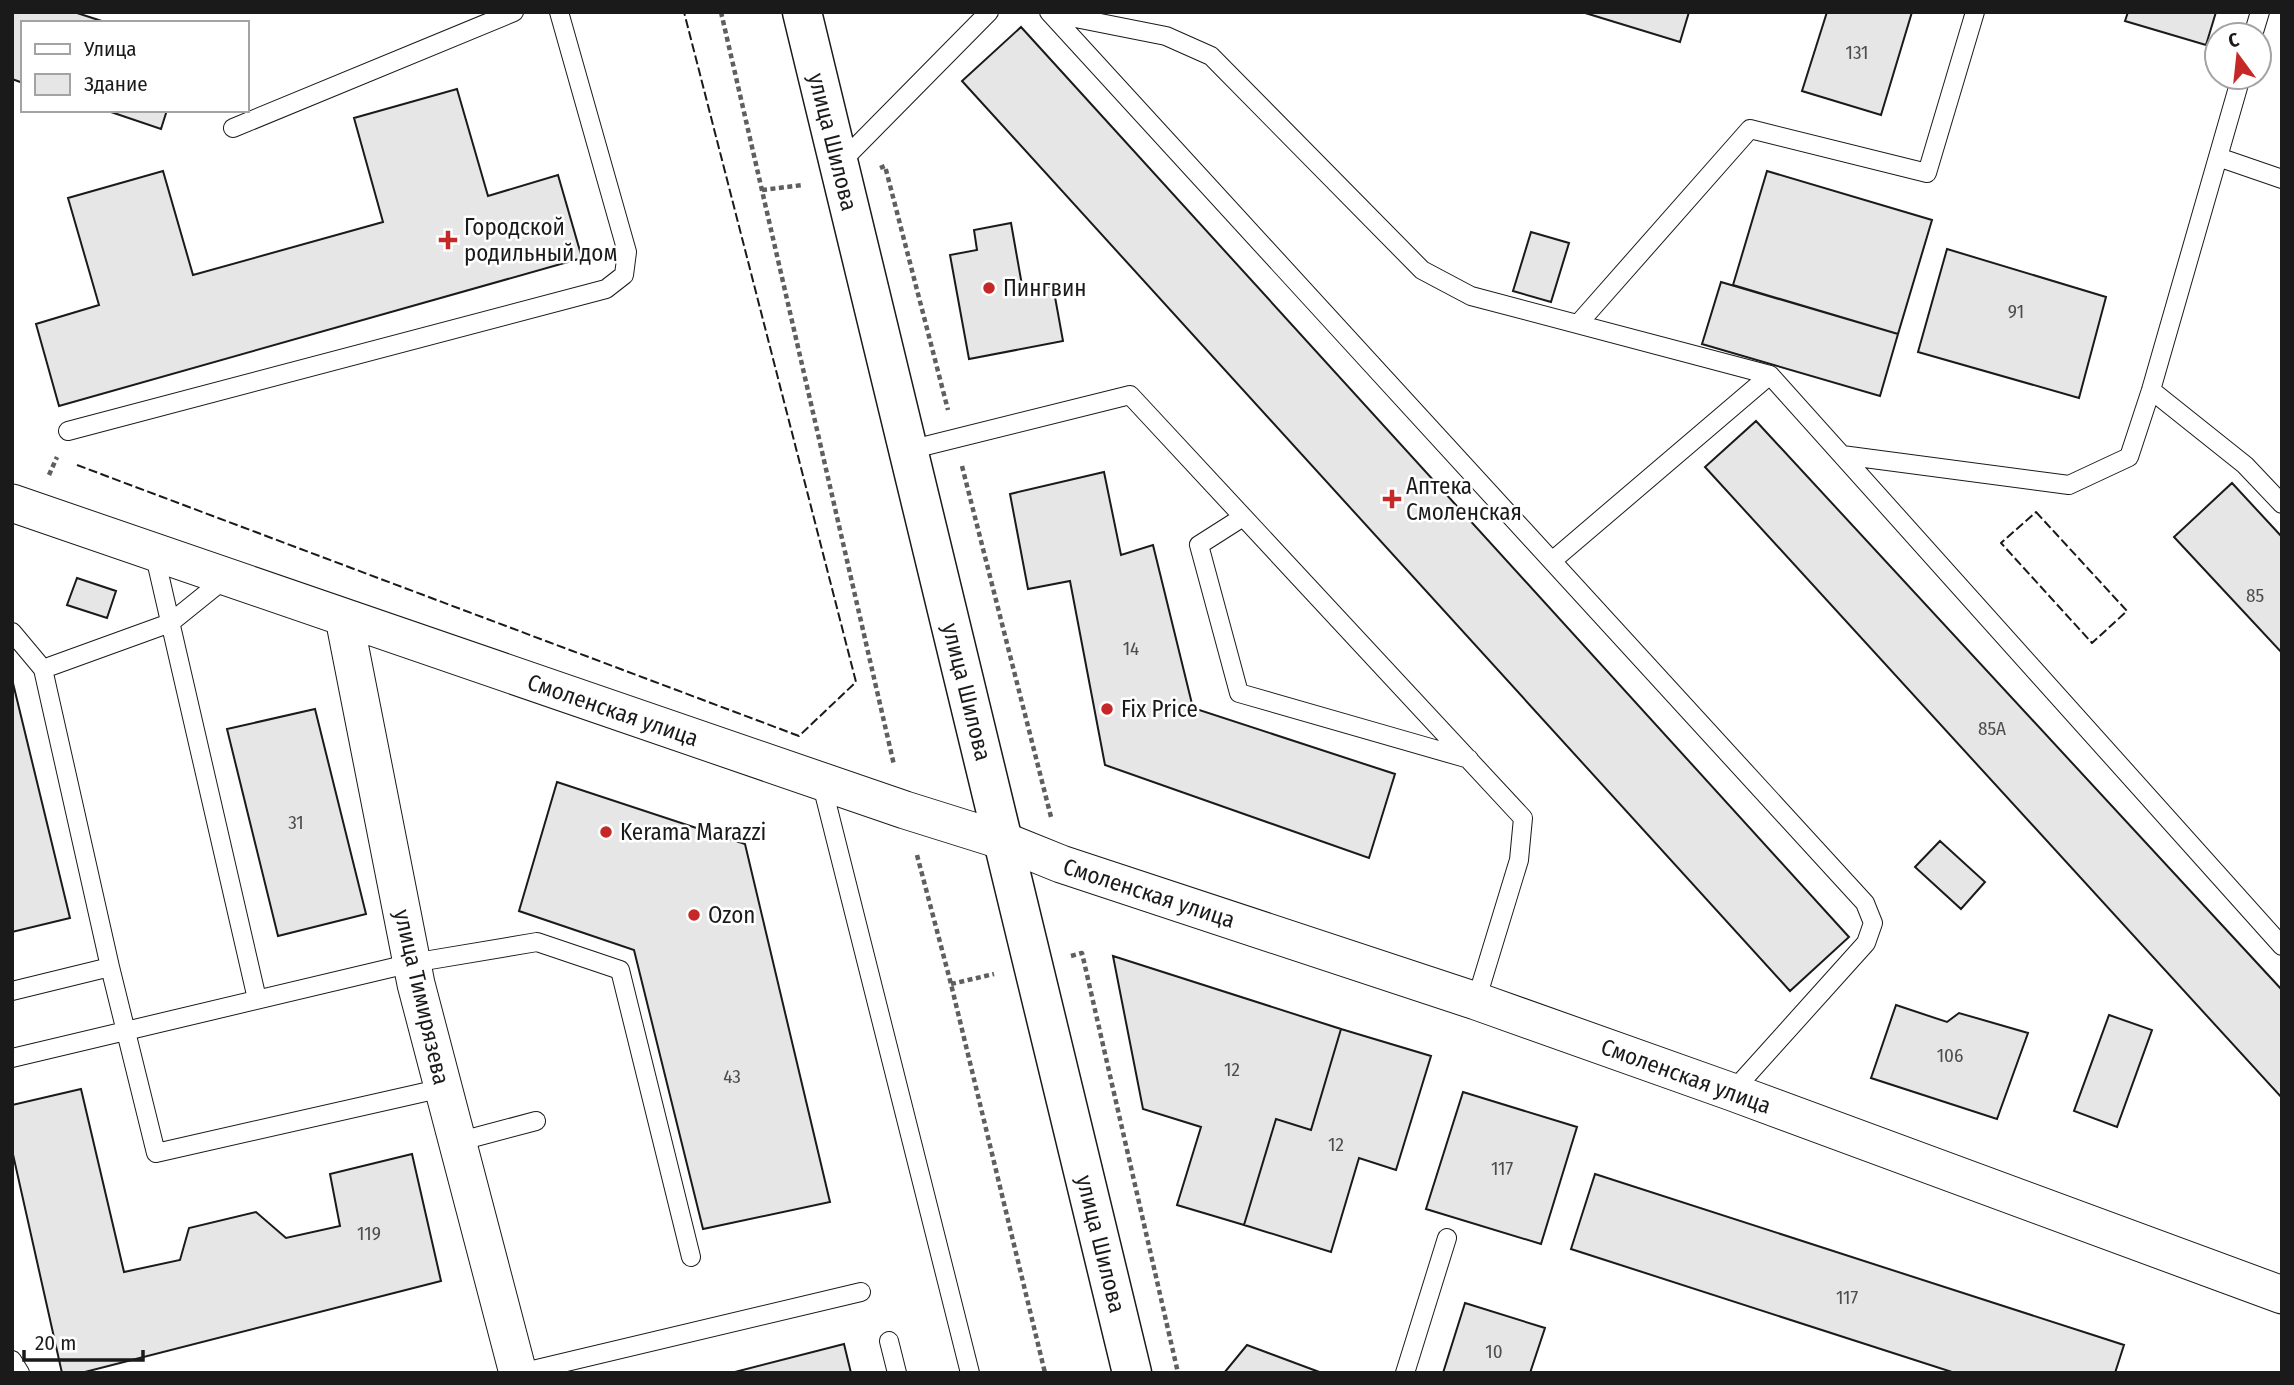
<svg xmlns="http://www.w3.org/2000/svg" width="2294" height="1385" viewBox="0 0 2294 1385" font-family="'Fira Sans Condensed',sans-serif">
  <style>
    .building { fill: #e6e6e6; stroke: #1a1a1a; stroke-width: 2 }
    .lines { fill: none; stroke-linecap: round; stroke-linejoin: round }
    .service-casing { stroke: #1a1a1a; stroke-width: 20 }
    .minor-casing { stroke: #1a1a1a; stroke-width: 39 }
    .primary-casing { stroke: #1a1a1a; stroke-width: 41 }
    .path { stroke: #5f5f5f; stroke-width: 4.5; stroke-dasharray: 5 3.5; stroke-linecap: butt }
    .service { stroke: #fff; stroke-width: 18 }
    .minor { stroke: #fff; stroke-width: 37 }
    .primary { stroke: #fff; stroke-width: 38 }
    .fence { stroke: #1a1a1a; stroke-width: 2; stroke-dasharray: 9 3.5; stroke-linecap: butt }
    .poi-dot { fill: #c62828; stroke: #fff; stroke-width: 2.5 }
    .labels { text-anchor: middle; stroke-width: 5; stroke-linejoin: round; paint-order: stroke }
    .number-label { font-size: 19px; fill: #4d4d4d }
    .street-label { font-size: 23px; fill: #1a1a1a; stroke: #fff }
    .poi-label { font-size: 23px; fill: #1a1a1a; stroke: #fff; text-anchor: start }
  </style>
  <rect width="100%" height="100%" fill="#fff"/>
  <path class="building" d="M12,12h62l34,11h-85v60l-11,-4z
    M1582,12h107l-9,30z
    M1827,12h85l-31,103 -79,-24z
    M2128,12h88l-10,33 -81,-24z
    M1021,27l828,910 -59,54 -828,-910z
    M457,89l31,107 70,-21 24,83 -523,148 -23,-82 63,-19 -31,-107 95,-27 30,104 190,-53 -29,-104z
    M105,110h62l-6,19z
    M1767,171l165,49 -34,114 -165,-49z
    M1011,223l12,68 30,-5 10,55 -94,18 -19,-104 27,-5 -3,-20z
    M1531,232l38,11 -18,59 -38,-11z
    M1947,249l159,48 -27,101 -161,-46z
    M1721,282l177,52 -18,62 -178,-52z
    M1756,421l526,569v108l-577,-631z
    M1104,472l17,83 32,-10 40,163 202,66 -26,84 -264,-93 -35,-184 -42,8 -18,-95z
    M2232,483l50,54v116l-108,-116z
    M77,578l39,13 -9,27 -40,-13z
    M12,679l58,239 -58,14z
    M315,709l51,205 -88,22 -51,-207z
    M557,782l188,62 85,358 -127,27 -69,-279 -115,-39z
    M1940,841l45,41 -24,27 -46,-42z
    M1113,956l228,73 -30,101 -35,-11 -32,106 -67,-20 24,-78 -58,-18z
    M1896,1005l51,17 12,-9 69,20 -31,86 -126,-41z
    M2109,1015l43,15 -35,97 -43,-16z
    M1341,1029l90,27 -35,114 -37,-12 -28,94 -87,-27 32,-106 35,11z
    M81,1089l43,183 56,-12 9,-32 67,-16 30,26 54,-12 -10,-52 82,-20 29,127 -360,92h-19l-50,-223v-45z
    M1463,1092l114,35 -36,117 -115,-35z
    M1595,1174l529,171 -9,28h-160l-384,-124z
    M1465,1303l80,25 -15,45h-87z
    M844,1344l7,29h-120z
    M1247,1345l75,28h-98z"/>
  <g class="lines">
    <g class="service-casing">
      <path id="service" d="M1049,12l816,891 8,20 -7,20 -134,149
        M1050,13l116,23 45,20 211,214 49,26 299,79 512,571
        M2253,35l7,-23
        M233,128l281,-116
        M2218,157l64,22
        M839,164l150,-152
        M1578,324l172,-195 177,44 48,-161
        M2151,390l94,75 37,39
        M68,431l538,-142 18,-14 3,-23 -68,-240
        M909,450l221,-55 393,423 -4,42 -43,141
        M1842,455l227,30 60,-28 22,-67 90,-313
        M1243,517l-44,28 40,148 230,66
        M154,552l103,447
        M1552,561l218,-186
        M12,632l31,37 67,298 46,186 287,-65
        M43,669l127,-46 57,-46
        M821,781l149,592
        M12,991l98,-24
        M12,1058l400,-95 125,-21 83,28 71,287
        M457,1142l79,-21
        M889,1341l8,32
        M12,1360l8,13
        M520,1373l341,-81
        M1405,1373l42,-135"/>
    </g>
    <g class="minor-casing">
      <path id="minor" d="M12,503l893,307 99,31 57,23 415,137 256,91 550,203
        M344,618l72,366 102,389"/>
    </g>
    <g class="primary-casing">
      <path id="primary" d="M802,12l330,1361"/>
    </g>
    <path class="path" d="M721,12l173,753
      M880,168l5,-2 63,244
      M762,190l41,-5
      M962,466l89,351
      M49,475l8,-18
      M917,855l34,129 94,389
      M1071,956l11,-3 96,420
      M951,984l43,-10"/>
    <use href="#service" class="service"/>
    <use href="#minor" class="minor"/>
    <use href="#primary" class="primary"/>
    <path class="fence" d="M77,465l722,271 57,-54 -172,-670
      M2036,512l91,99 -35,32 -91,-100z"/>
  </g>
  <g class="poi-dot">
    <path d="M444.5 229.5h7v7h7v7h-7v7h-7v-7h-7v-7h7z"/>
    <circle cx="989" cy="288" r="7"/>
    <path d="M1388.5 488.5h7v7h7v7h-7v7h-7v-7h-7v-7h7z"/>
    <circle cx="1107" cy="709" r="7"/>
    <circle cx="606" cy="832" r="7"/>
    <circle cx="694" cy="915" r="7"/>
  </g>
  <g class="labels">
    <g class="number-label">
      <text x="1857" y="59">131</text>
      <text x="2016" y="318">91</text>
      <text x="2255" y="602">85</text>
      <text x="1131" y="655">14</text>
      <text x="1992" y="735">85А</text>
      <text x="296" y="829">31</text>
      <text x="1950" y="1062">106</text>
      <text x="1232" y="1076">12</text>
      <text x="732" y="1083">43</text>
      <text x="1336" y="1151">12</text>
      <text x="1502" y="1175">117</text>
      <text x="369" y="1240">119</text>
      <text x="1847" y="1304">117</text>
      <text x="1494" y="1358">10</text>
    </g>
    <g class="street-label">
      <text transform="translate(833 142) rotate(76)" y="8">улица Шилова</text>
      <text transform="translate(967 692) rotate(76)" y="8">улица Шилова</text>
      <text transform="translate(613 710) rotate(19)" y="8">Смоленская улица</text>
      <text transform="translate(1149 893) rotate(18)" y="8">Смоленская улица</text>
      <text transform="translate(422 997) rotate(77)" y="8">улица Тимирязева</text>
      <text transform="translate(1686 1076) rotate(20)" y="8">Смоленская улица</text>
      <text transform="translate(1101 1244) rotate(76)" y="8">улица Шилова</text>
    </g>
    <g class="poi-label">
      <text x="464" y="235">Городской<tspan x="464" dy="26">родильный дом</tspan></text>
      <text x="1003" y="296">Пингвин</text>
      <text x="1406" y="494">Аптека<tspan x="1406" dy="26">Смоленская</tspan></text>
      <text x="1121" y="717">Fix Price</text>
      <text x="620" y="840">Kerama Marazzi</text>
      <text x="708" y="923">Ozon</text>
    </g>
  </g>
  <rect width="2294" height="1385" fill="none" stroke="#1a1a1a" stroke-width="28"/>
  <rect x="21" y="21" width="228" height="91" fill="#ffffff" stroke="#a3a3a3" stroke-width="2"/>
  <rect x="35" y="44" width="35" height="10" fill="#ffffff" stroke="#a3a3a3" stroke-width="2"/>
  <text x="84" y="56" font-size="21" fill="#1a1a1a">Улица</text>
  <rect x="35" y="74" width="35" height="21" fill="#e6e6e6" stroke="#a3a3a3" stroke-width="2"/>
  <text x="84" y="91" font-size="21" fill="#1a1a1a">Здание</text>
  <g transform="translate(2238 56) rotate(345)"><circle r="33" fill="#ffffff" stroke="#a3a3a3" stroke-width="2"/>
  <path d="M0-5L12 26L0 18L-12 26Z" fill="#c62828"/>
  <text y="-10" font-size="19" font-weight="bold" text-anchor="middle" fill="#1a1a1a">С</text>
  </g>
  <path d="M24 1350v10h119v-10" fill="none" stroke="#1a1a1a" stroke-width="3.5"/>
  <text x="35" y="1350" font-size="21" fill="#1a1a1a" stroke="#ffffff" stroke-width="5" paint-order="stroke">20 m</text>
</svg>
